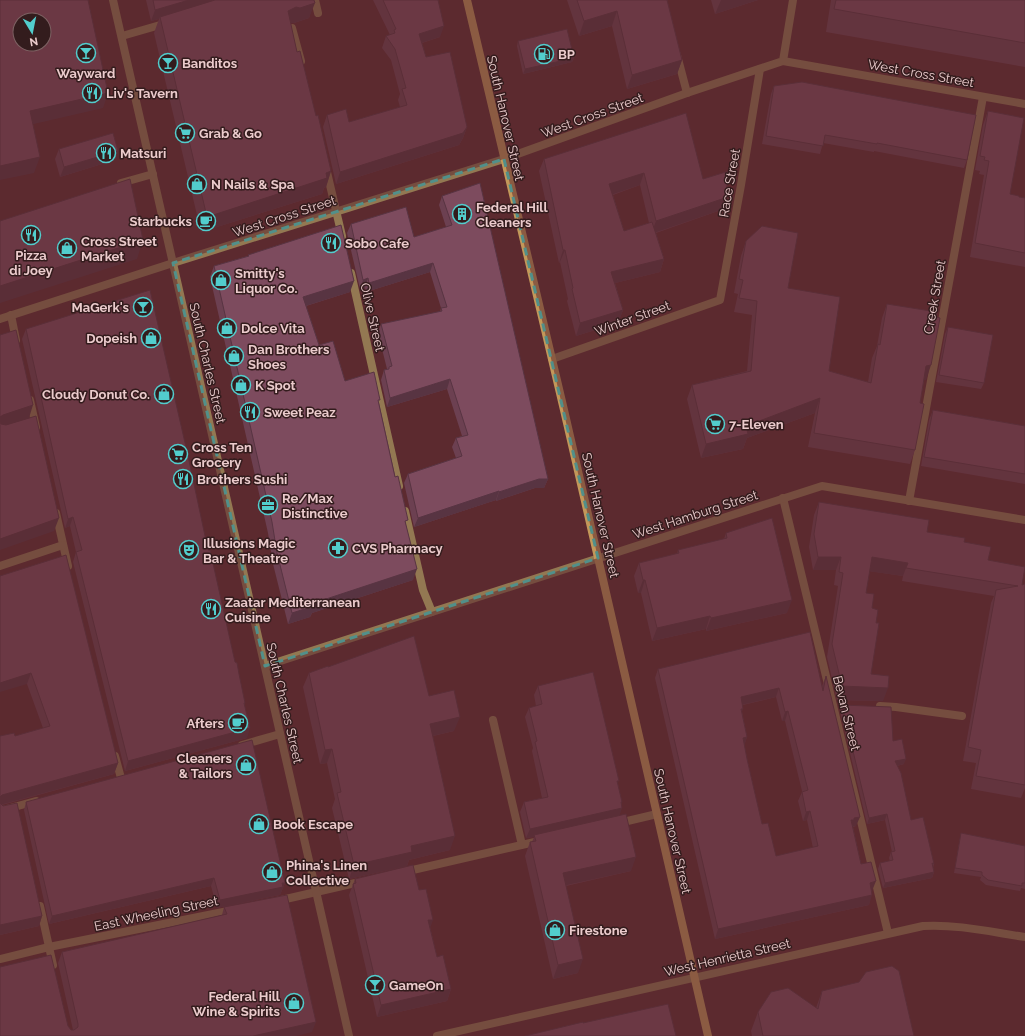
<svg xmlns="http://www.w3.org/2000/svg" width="1025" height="1036" viewBox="0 0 1025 1036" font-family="Raleway,sans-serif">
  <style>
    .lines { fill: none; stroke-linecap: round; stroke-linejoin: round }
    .service { stroke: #937852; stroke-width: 8 }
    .minor { stroke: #937852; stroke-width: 8 }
    .tertiary { stroke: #937852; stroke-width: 8 }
    .secondary { stroke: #c3985a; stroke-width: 8 }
    .wall { fill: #6c4051; fill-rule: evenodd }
    .shaded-wall { fill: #583442 }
    .building { fill: #7d4b5e; stroke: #583442; fill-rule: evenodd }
    .marked { fill: none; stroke: #51908a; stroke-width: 3; stroke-dasharray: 8 5; stroke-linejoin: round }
    .labels { text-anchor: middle; stroke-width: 3; stroke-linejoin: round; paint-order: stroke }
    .poi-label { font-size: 13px; font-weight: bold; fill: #ebcbcc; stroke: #331c1d; text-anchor: start }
    .street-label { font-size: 13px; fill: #ebcbcc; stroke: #331c1d }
  </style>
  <rect width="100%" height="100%" fill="#5c2a2f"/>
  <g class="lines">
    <path class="service" d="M315,0l3,13
      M292,28l9,33
      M122,36l45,-13
      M677,55l10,38
      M326,168l16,68
      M351,273l48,213
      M11,315l5,25
      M552,359l168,-59 21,-115 19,-116
      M30,400l6,27
      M783,498l105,435
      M909,501l74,-404
      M405,511l18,79 9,22
      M56,513l12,53
      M880,706l16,1 66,9
      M493,720l29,125
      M115,756l6,22
      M619,823l38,-9
      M404,872l135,-31
      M277,901l87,-20
      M40,906l13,59
      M0,959l49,-12 184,-37"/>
    <path class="minor" d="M783,61l10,-61
      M121,183l32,-9
      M0,319l173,-56 331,-104 183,-66 96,-32 242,43
      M0,566l63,-21
      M242,745l38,-11
      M0,811l36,-10
      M437,1036l486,-110c34,-2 68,6 102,11"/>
    <path class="tertiary" d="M113,0l236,1036
      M265,666l557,-180 203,34"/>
    <path class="secondary" d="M467,0l97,410 144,626"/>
  </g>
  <path class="wall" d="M146,0h168l-5,18 -15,5h-4l7,29 34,119 -5,16 -2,1 -2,6 -121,38 -47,-199 5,-14 -8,2z
    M373,0h65l2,37 -18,6 4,14 41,70 -4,11 -4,7 -123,39 -13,-57 4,-12 22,7 51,-15 -2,-7 2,-6 -9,-34 -9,-12 4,-12 4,-1z
    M567,0h100l15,60 -5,14 -50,15 -15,-63 -33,10z
    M711,0h47l-43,14z
    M831,0h194v67l-199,-35z
    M518,41l56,17 -2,4 -49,12 -6,-28z
    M774,86l193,74 -3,8 -90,-17v1l-51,-9 -3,11 -58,-10 9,-50z
    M988,111l22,83 9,3 6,1v69l-55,-10 14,-82 -5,-1 1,-3 -5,-1 8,-45z
    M59,149l59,2 -3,9 -55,17 -5,-18z
    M544,159l159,20 18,31 -65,23 8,26 -4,13 -45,11 8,27 -5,13 -42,13 -9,-35 1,-2 -8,-37 -1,1 -20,-92zM640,185l9,38 -25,8 -11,-36z
    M442,196l106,283 -4,9h-9l-39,13v-1l-82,27 -10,-44 4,-9 48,-16 -4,-11 4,-9 6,-2 -15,-47 -60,18 -6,-27 3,-10 3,-1 -9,-36 3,-9 59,-12 1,-4 -11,-36 -64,20 -1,-4 -5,1 -13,-56 4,-9 63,13 32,-10 -7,-22z
    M746,241l42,47 41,83 39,11 4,-24 5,-12 5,-28 5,-14 39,76h-2l-4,23 -5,47 -5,14 -102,-17 7,-34 -68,25 -4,11 -42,9 -14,-59 5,-14 55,-14 5,-56 -18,-3 4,-18 -4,-1 7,-37z
    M248,255l102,37 -44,14 13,39 26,36 34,22 27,122 7,55 -101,33 -2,4 -22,7 -15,-60 -5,-31 -58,-256 4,-11 34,-10z
    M948,327l36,56 -3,6 -45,-7 9,-48z
    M26,329l182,221 37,153 -1,3 3,32 -122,33 -52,-209 3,-10 -6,-26 -5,2 -43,-189z
    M933,410l92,16v58l-104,-18 8,-46z
    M819,502l145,40 58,43 3,-1v204l-4,10 -50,-9 5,-26 -13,-2 28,-158 3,-7 -92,-15 1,-5 -34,-5 -3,22 6,15 4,15 -5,51 12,27 -46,-1 -10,-43 11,-71 -4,-1 2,-15h-23l-4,-23 5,-32z
    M726,533l61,80 -81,18v-2l-54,12 -11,-48h-3l-4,-17 5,-13 38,-9 1,-4 46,-11z
    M0,576l118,187 -4,11 -112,31 40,111 -3,10 -39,9v-199h15l28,-8 -16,-44z
    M328,667l101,29 25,35 -21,5 17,114 -41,10 -2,6 -58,13 -17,-71 3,-9 -8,-36 -7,1 -17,-77 6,-14z
    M658,669l164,17 4,-10 30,150 -3,1 8,37 11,27h-1l-2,14 -154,34 -60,-261zM776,697l6,24h3l17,70v1l-4,9 5,20 4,-1 6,28 -37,8 -14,-32 -15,-65 -3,-14 3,-8 -5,-25 1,-7z
    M538,686l80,98 3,20 -2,11 12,56 -65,15 12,87 -25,6 -28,-123 5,-14h2l2,-5 -8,1 -6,-26 4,-10 18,-4 -10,-47 1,-3 -8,-31 4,-9 7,-2 -2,-11z
    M842,705l51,36 11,23 -7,2 14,54 23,44 -1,4 1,4 -2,6 -49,10 -5,-19 2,-6 10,-2 -1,-3 2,-6h1l-7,-32 -18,4 -27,-113z
    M26,802l259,81 -5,12 -63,13 -6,-22 -162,38 -25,-114z
    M961,833l64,13v43l-4,-1 -1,3 -34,-6 -6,-5 1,-3 -27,-4 6,-35z
    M355,879l64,11 11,37 7,30 14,32 -4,12 -70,16 -28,-122z
    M224,907l88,125 -312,4 68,-10 3,4h2l-15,-67 4,-11 160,-37z
    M822,991l92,45h-162l-1,-5 7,-19 58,-4z"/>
  <path class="shaded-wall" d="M189,0h31l-60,17 -1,2 -8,2 4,-11z
    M721,0h37l-43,14z
    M315,3l-6,15 -15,5h-4l-2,-12 8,-4z
    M617,11l-5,15 -33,10 5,-15z
    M444,26l-4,11 -25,8 4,-11z
    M574,58l-2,4 -49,12 2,-5z
    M682,60l-5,14 -50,15 5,-14z
    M108,93l-5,15 -78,18 5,-15z
    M467,127l-4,11 -4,7 -123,39 4,-12z
    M118,151l-3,9 -55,17 4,-10z
    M40,157l-6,16 -34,7v-14z
    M331,171l-5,16 -2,1 -2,6 -121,38 6,-15z
    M644,173l-4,12 -35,12 4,-13z
    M725,198l-4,12 -70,24 5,-13z
    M143,240l-6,19 -137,44v-17z
    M563,250h2l-5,12 -1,1z
    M664,259l-4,13 -53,13 4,-13z
    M433,263l-3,9 -64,20 3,-9z
    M368,278l-3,10 -5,1 3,-9z
    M354,281l-4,11 -51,16 4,-11z
    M623,310l-5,13 -42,13 4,-13z
    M931,365l-5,15h-5l5,-14z
    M450,379l-3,10 -60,18 3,-9z
    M820,398l-5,15 -68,25 -4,11 -42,9 5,-14 40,-18z
    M33,405l-4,13 -29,9v-10l3,-2z
    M539,479h9l-4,9h-9l-39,13 3,-9z
    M499,491l-3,9 -82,27 4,-9z
    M73,517l-3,9 -5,2 3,-9z
    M59,518l-5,13 -54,19v-11z
    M818,557h23l-5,13h-23z
    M872,557l36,6 -5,13 -36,-5z
    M417,569l-4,11 -101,33 -2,4 -22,7 4,-11 22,-10z
    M643,580h2l-4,13h-3z
    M792,600l-5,13 -81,18 5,-13z
    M710,616l-4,13 -54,12 5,-13z
    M31,673l-4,11 -27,8v-9z
    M842,686l46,2 -5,13 -46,-1z
    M779,688l-3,9 -39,9 4,-9z
    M788,711l-3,10h-3l3,-9z
    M460,717l-6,14 -30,7 6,-14z
    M250,728l-3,10 -122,33 3,-10z
    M747,737l-3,10 -1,-9z
    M332,749l-5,14 -7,1 5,-14z
    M906,759l-2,5 -11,3 2,-6z
    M118,763l-4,11 -114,31v-8l2,-2z
    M622,802l-2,6h2l-3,9 -85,18v2l-8,1 4,-9z
    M810,811l-3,9 -4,1 3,-9z
    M887,814l-2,6 -18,4 2,-6z
    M860,817l-4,9 -5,1v-7l3,-2z
    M455,836l-5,14 -41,10 -2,6 -58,13 5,-14 57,-19z
    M636,857l-5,14 -73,16 5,-14z
    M934,872l-2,6 -49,10 2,-5z
    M214,878l-3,8 -162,38 3,-8z
    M876,881l-4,10 -6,1 4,-9z
    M285,883l-5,12 -63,13 3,-8z
    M872,895l-3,10 -154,34 3,-10z
    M42,916l-3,10 -39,9v-10z
    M428,920h5l-4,11z
    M583,959l-5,14 -25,6 5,-14z
    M451,989l-4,12 -70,16 4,-12z
    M316,1022l-4,10 -16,4h-43z"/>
  <path class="building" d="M0,0h88l20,93 -78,18 10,46 -40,9zM20,20h24v24h-24z
    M153,0h36l-34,10z
    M215,0h99l1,3 -15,5 -4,-1 -8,4 9,41 3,-1 16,65 2,-1 13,56 -5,2 1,5 -120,39 -47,-200z
    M383,0h55l6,26 -25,8 7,23 24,-5 17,75 -4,6 -123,39 -13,-57 19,-6 3,13 58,-17 -5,-16 4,-1 -11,-39 -9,-13 9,-3 -1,-3 2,-1z
    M577,0h90l15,60 -50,15 -15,-64 -33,10z
    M836,0h189v43l-191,-34z
    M567,29l7,29 -49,11 -7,-28z
    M802,82l174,33 -9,45 -90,-17v1l-52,-9 -2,11 -57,-10 8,-50z
    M988,111l36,7 -14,76 9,2v1l6,1v55l-50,-10 14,-82 -5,-1 1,-3 -5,-1z
    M686,113l17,66 26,-8 -4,27 -69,23 -12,-48 -35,11 15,47 28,-9 12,37 -53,13 12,38 -43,13 -8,-34 1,-1 -8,-38h-2l-19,-91z
    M113,133l5,18 -54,16 -5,-18z
    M130,179l13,61 -143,46v-65z
    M480,183l68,296h-9l-40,13v-1l-81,27 -10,-44 54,-18 -6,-18 12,-3 -18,-56 -60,19 -6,-28 5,-1v-2l3,-1 -11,-42 61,-13 -1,-3 6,-1 -14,-44 -64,20 -1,-5 -5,2 -12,-56 55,-17 8,30 38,-12 -10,-29z
    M341,225l13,56 -51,16 16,48 14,-4 12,40 29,-9 6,28h-2l17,77 3,-1 10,44 -3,1 12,48 -103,34v3l-22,7 -15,-60 -5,-31 -58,-256 35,-10 -1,-1z
    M762,226l36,7 -10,55 52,9 -11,74 42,12 7,-39 2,1 7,-41 50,8 -1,5 4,1 -9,47 -5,1 -6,37 4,1 -9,46 -101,-17 6,-35 -74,28 2,8 -42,10 -14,-59 59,-14 6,-70 -18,-3 4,-18 -4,-1 7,-38z
    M150,290l38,166 20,94h2l25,112 2,1 2,11 6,29h-1l6,25 -122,33 -52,-209 6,-2 -9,-33 -5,2 -42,-190z
    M948,327l45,8 -9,48 -45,-8z
    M16,330l17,75 -30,10 -3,2v2v-84z
    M933,410l92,16v48l-101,-17z
    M36,416l23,102 -59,21v-117l1,2 5,1z
    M819,502l110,18 -2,12 38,6 -1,4 27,5 -3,13 37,7 -3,18 3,-1v201l-49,-9 5,-26 -13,-3 28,-157 22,-4 -112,-18 2,-5 -36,-6 -6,36 8,1 -2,14 6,2 -2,13h3l-8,51 18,2 -1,12 -46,-2 -10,-42 11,-71 -4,-1 2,-15h-23l-4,-23z
    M772,518l20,82 -81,18 -1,-2 -53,12 -12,-48h-2l-4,-17 40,-10 -1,-3 49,-12 -1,-5z
    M66,555l52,208 -116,32 -2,2v-61l14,-3 1,3 35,-10 -19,-53 -31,10v-107z
    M810,632l13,59 3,-15 34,141 -6,1v2h-3l10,44 10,-2 5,19 -6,2 2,12 -154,34 -60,-260zM779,688l6,24 3,-1 20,79 -6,2 4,20 4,-1 8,35 -42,10 -8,-33 -6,1 -15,-65 -4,-21 4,-1 -6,-28h2l-2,-12z
    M414,636l15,60 25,-6 6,27 -30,7 25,112 -44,10 1,6 -58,13 -17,-72 4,-1 -9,-43 -7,1 -16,-77 19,-7v1z
    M593,672l26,109h-2l5,21h-1l1,6 -92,21 -6,-27 24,-5 -13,-55 2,-1 -8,-33 13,-4 -4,-18z
    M842,705l49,2 2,34 9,-2 4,20 -11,2 6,12 10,47 12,-3 11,47 -2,-1 2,9 -49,11 -5,-20 13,-3 -2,-8 4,-1 -8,-37 -18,4z
    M252,740l33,143h-3l1,4 -63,13 -6,-22 -162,38 -26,-114z
    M0,803l3,3 14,-3 25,113 -42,9z
    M626,814l10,43 -73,16 20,86 -25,6 -28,-123 6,-1 -2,-6z
    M961,833l64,13v37h-3v3l-34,-6 -6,-5v-3l-27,-4z
    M413,865l6,25 7,-1 7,31h-5l9,37 6,-2 8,34 -70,16 -28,-121 3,-1 -1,-4z
    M287,895l29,127 -63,14h-253v-69l51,-12 17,71 3,4h3l4,-3v-3l-16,-72 165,-38 -3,-7z
    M892,966l7,5 15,65h-151l-5,-24 13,-20 17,-4 30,21 4,-18 37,-9 7,-10z
    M668,1004l8,32h-151l58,-14v1z"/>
  <path d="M0 0H1025V1036H0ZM504,159l94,399 -333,108 -92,-403z" fill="#5c2a2f" fill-opacity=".55" fill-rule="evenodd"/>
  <path class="marked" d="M504,159l94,399 -333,108 -92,-403z"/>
  <defs>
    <g id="bar-ring" transform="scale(1)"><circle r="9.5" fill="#331c1d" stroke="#52cdcd" stroke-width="1.5"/><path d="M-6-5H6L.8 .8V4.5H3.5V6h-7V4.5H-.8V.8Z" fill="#52cdcd"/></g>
    <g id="fuel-ring" transform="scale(1)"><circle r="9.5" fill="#331c1d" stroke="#52cdcd" stroke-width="1.5"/><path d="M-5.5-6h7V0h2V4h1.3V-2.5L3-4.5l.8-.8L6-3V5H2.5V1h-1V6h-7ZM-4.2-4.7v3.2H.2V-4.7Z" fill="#52cdcd"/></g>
    <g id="restaurant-ring" transform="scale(1)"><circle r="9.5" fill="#331c1d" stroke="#52cdcd" stroke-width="1.5"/><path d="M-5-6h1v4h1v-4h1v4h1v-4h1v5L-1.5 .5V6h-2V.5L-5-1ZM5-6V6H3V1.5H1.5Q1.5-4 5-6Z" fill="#52cdcd"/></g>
    <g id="supermarket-ring" transform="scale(1)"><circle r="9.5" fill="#331c1d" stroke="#52cdcd" stroke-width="1.5"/><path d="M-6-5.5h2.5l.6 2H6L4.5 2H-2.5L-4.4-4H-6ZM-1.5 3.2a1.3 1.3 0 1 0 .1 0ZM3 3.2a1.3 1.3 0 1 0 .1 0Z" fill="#52cdcd"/></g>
    <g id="shop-ring" transform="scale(1)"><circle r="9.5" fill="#331c1d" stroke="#52cdcd" stroke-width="1.5"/><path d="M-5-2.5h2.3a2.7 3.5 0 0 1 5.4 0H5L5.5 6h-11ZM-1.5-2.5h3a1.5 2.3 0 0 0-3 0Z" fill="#52cdcd"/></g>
    <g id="building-ring" transform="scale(1)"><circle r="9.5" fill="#331c1d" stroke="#52cdcd" stroke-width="1.5"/><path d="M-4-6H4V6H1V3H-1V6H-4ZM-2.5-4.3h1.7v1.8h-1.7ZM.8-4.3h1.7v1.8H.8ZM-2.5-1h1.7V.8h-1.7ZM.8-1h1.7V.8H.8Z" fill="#52cdcd"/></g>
    <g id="cafe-ring" transform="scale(1)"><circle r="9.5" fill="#331c1d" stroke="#52cdcd" stroke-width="1.5"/><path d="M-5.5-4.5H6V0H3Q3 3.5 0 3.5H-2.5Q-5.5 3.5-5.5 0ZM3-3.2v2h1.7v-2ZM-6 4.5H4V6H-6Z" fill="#52cdcd"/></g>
    <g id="office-ring" transform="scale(1)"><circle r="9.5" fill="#331c1d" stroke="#52cdcd" stroke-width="1.5"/><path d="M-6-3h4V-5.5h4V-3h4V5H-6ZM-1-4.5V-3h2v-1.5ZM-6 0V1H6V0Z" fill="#52cdcd"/></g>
    <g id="pharmacy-ring" transform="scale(1)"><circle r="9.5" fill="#331c1d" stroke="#52cdcd" stroke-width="1.5"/><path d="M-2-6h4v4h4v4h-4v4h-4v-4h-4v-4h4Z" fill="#52cdcd"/></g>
    <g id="theatre-ring" transform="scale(1)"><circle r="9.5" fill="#331c1d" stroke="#52cdcd" stroke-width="1.5"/><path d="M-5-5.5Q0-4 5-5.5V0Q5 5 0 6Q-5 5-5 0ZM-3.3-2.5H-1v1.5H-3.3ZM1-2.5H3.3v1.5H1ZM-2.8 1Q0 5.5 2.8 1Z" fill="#52cdcd"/></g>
  </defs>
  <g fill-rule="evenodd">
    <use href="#bar-ring" x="86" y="53"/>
    <use href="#fuel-ring" x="544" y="54"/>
    <use href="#bar-ring" x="168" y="63"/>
    <use href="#restaurant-ring" x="92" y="93"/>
    <use href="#supermarket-ring" x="185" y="133"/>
    <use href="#restaurant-ring" x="106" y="153"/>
    <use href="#shop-ring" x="197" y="184"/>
    <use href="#building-ring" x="462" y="214"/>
    <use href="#cafe-ring" x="206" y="221"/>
    <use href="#restaurant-ring" x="31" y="235"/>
    <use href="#restaurant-ring" x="331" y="243"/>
    <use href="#shop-ring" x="67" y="248"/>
    <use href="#shop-ring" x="221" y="280"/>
    <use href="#bar-ring" x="143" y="307"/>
    <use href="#shop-ring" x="227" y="328"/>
    <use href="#shop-ring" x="151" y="338"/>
    <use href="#shop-ring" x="234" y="356"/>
    <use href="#shop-ring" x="241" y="385"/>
    <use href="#shop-ring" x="164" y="394"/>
    <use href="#restaurant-ring" x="250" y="412"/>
    <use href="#supermarket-ring" x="715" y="424"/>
    <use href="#supermarket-ring" x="178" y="454"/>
    <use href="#restaurant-ring" x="183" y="479"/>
    <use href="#office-ring" x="268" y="505"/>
    <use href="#pharmacy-ring" x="338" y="548"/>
    <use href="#theatre-ring" x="189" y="550"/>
    <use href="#restaurant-ring" x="211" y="609"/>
    <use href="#cafe-ring" x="238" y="723"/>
    <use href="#shop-ring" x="246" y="765"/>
    <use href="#shop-ring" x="259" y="824"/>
    <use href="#shop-ring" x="272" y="872"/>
    <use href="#shop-ring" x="555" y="930"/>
    <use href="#bar-ring" x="375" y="985"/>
    <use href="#shop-ring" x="294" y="1003"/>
  </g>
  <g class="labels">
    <g class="poi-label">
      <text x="558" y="59">BP</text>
      <text x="182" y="68">Banditos</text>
      <text x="86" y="78" text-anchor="middle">Wayward</text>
      <text x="106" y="98">Liv's Tavern</text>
      <text x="199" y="138">Grab &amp; Go</text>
      <text x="120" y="158">Matsuri</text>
      <text x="211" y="189">N Nails &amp; Spa</text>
      <text x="476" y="212">Federal Hill<tspan x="476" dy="15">Cleaners</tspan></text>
      <text x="192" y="226" text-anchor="end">Starbucks</text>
      <text x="81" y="246">Cross Street<tspan x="81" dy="15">Market</tspan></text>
      <text x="345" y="248">Sobo Cafe</text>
      <text x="31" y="260" text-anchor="middle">Pizza<tspan x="31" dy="15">di Joey</tspan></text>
      <text x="235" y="278">Smitty's<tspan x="235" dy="15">Liquor Co.</tspan></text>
      <text x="129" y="312" text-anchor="end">MaGerk's</text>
      <text x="241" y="333">Dolce Vita</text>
      <text x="137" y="343" text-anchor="end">Dopeish</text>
      <text x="248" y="354">Dan Brothers<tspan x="248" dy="15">Shoes</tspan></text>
      <text x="255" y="390">K Spot</text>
      <text x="150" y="399" text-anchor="end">Cloudy Donut Co.</text>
      <text x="264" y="417">Sweet Peaz</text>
      <text x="729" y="429">7-Eleven</text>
      <text x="192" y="452">Cross Ten<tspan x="192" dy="15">Grocery</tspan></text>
      <text x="197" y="484">Brothers Sushi</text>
      <text x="282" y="503">Re/Max<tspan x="282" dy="15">Distinctive</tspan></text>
      <text x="203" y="548">Illusions Magic<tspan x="203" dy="15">Bar &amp; Theatre</tspan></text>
      <text x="352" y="553">CVS Pharmacy</text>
      <text x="225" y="607">Zaatar Mediterranean<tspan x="225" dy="15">Cuisine</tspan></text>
      <text x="224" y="728" text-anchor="end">Afters</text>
      <text x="232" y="763" text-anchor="end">Cleaners<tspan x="232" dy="15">&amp; Tailors</tspan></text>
      <text x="273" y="829">Book Escape</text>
      <text x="286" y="870">Phina's Linen<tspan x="286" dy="15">Collective</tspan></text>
      <text x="569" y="935">Firestone</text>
      <text x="389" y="990">GameOn</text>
      <text x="280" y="1001" text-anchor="end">Federal Hill<tspan x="280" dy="15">Wine &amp; Spirits</tspan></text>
    </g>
    <g class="street-label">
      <text transform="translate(921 73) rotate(10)" y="5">West Cross Street</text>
      <text transform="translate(592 115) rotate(-20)" y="5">West Cross Street</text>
      <text transform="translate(506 118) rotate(77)" y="5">South Hanover Street</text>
      <text transform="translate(729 183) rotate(-80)" y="5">Race Street</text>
      <text transform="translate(284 216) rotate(-18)" y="5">West Cross Street</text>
      <text transform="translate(934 297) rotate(-80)" y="5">Creek Street</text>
      <text transform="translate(373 317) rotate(77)" y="5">Olive Street</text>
      <text transform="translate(632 318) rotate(-20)" y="5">Winter Street</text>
      <text transform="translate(208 363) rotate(77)" y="5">South Charles Street</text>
      <text transform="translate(695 514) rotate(-18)" y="5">West Hamburg Street</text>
      <text transform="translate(601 515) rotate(77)" y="5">South Hanover Street</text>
      <text transform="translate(285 703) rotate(77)" y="5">South Charles Street</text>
      <text transform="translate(847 713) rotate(76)" y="5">Bevan Street</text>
      <text transform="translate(673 831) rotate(77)" y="5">South Hanover Street</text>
      <text transform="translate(156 913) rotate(-12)" y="5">East Wheeling Street</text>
      <text transform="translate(727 957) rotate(-13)" y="5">West Henrietta Street</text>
    </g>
  </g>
  <g transform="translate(32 32) rotate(170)"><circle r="19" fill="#331c1d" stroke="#7d6263"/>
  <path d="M0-3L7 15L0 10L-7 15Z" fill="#52cdcd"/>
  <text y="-6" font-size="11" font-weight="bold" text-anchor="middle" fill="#ebcbcc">N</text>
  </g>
</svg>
